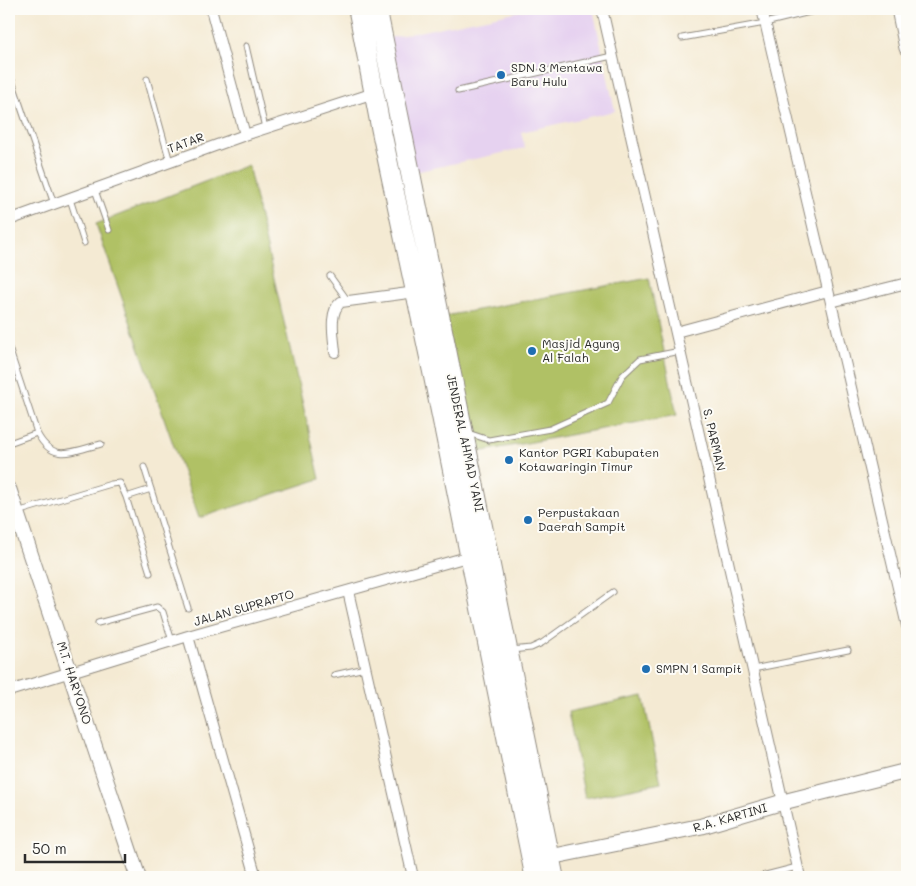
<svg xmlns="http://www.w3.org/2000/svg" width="916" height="886" viewBox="0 0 916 886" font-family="Mali,sans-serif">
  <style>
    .built { fill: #e6d2f0 }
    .green { fill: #b0c165; stroke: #6e7648 }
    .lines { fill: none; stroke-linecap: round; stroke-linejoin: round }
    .lane-casing { stroke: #908a7f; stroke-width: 7 }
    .street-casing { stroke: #908a7f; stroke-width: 12 }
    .secondary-casing { stroke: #908a7f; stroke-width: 17 }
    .highway-casing { stroke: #908a7f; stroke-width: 21 }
    .lane { stroke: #fff; stroke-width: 5 }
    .street { stroke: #fff; stroke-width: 10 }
    .secondary { stroke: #fff; stroke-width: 15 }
    .highway { stroke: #fff; stroke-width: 19 }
    .poi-dot { fill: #1f6fb2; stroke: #fdfcf7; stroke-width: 2 }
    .labels { text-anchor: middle; stroke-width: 4; stroke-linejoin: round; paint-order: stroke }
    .poi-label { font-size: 12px; fill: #2b2b2b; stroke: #fdfcf7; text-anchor: start }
    .street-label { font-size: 12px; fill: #2b2b2b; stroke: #fdfcf7 }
  </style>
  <rect width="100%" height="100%" fill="#fdfcf7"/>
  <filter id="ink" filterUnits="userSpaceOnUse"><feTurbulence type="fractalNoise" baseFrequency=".02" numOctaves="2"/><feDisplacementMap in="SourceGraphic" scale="10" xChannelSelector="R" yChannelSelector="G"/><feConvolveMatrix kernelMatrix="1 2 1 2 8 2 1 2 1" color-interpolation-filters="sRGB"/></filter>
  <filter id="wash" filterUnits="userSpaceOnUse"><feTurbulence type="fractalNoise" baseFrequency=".0096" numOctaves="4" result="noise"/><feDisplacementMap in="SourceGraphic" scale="20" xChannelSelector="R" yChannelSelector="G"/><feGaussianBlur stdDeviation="1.12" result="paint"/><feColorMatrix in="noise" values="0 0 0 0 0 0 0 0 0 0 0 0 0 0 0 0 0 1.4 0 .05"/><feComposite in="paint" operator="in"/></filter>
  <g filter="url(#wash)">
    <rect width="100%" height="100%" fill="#f4ead3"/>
    <path class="built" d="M530,9h63l22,102 -94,21 4,16 -110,24 -26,-134z"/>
    <path class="green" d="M248,165l72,314 -121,39 -103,-294z
      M649,278l28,137 -204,38 -28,-137z
      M643,696l18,87 -76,15 -17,-86z"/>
  </g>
  <g filter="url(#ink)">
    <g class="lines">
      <g class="lane-casing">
        <path id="lane" d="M682,38l83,-15 57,-14
          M246,46l19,82
          M9,72l45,132
          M147,79l23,83
          M458,91l154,-35
          M95,190l14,40
          M70,199l14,44
          M330,276l18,25
          M9,348l28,85c16,31 36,18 64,11
          M468,433l21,7 61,-11 58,-26 14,-27 18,-17 40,-8
          M9,443l28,-10
          M144,467l44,141
          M126,497l25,-8
          M17,512l94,-28 9,-1 6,14 24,76
          M98,623l59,-16 6,5 9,29
          M511,650l20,-2 11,-5 71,-51
          M753,669l95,-19
          M334,675l31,-7
          M758,877l39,-10"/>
      </g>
      <g class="street-casing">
        <path id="street" d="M211,9l34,126
          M602,9l198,868
          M762,9l145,617
          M9,220l236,-85 129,-42
          M831,302l76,-19
          M676,332l152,-41
          M335,352c-1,-14 -7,-40 6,-50l75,-10
          M348,591l65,286
          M188,636l68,241
          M9,691l179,-55 286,-81"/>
      </g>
      <g class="secondary-casing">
        <path id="secondary" d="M899,9l8,39
          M9,490l129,387
          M550,857l152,-31 81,-24 124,-31"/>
      </g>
      <g class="highway-casing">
        <path id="highway" d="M358,9l23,120 52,245 102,503
          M377,9l177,868"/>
      </g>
      <use href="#lane" class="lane"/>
      <use href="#street" class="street"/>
      <use href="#secondary" class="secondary"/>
      <use href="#highway" class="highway"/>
    </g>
  </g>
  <g class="poi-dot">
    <circle cx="501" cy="75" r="5"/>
    <circle cx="532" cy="351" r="5"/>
    <circle cx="509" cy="460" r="5"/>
    <circle cx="528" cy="520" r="5"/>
    <circle cx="646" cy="669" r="5"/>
  </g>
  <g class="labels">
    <g class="poi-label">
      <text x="511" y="72">SDN 3 Mentawa<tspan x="511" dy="14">Baru Hulu</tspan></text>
      <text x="542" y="348">Masjid Agung<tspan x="542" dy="14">Al Falah</tspan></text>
      <text x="519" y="457">Kantor PGRI Kabupaten<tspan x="519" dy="14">Kotawaringin Timur</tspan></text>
      <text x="538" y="517">Perpustakaan<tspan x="538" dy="14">Daerah Sampit</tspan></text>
      <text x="656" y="673">SMPN 1 Sampit</text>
    </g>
    <g class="street-label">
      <text transform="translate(186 143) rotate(-20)" y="4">TATAR</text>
      <text transform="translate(714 440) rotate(77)" y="4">S. PARMAN</text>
      <text transform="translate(465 443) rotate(78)" y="4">JENDERAL AHMAD YANI</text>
      <text transform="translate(244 608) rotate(-16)" y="4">JALAN SUPRAPTO</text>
      <text transform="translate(74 683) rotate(72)" y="4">M.T. HARYONO</text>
      <text transform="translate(730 818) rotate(-16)" y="4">R.A. KARTINI</text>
    </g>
  </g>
  <rect width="916" height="886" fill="none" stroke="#fdfcf7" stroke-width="30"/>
  <path d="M25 854v8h100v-8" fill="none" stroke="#2b2b2b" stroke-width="2.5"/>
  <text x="32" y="854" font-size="15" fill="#2b2b2b" stroke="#fdfcf7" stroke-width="4" paint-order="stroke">50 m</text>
</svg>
